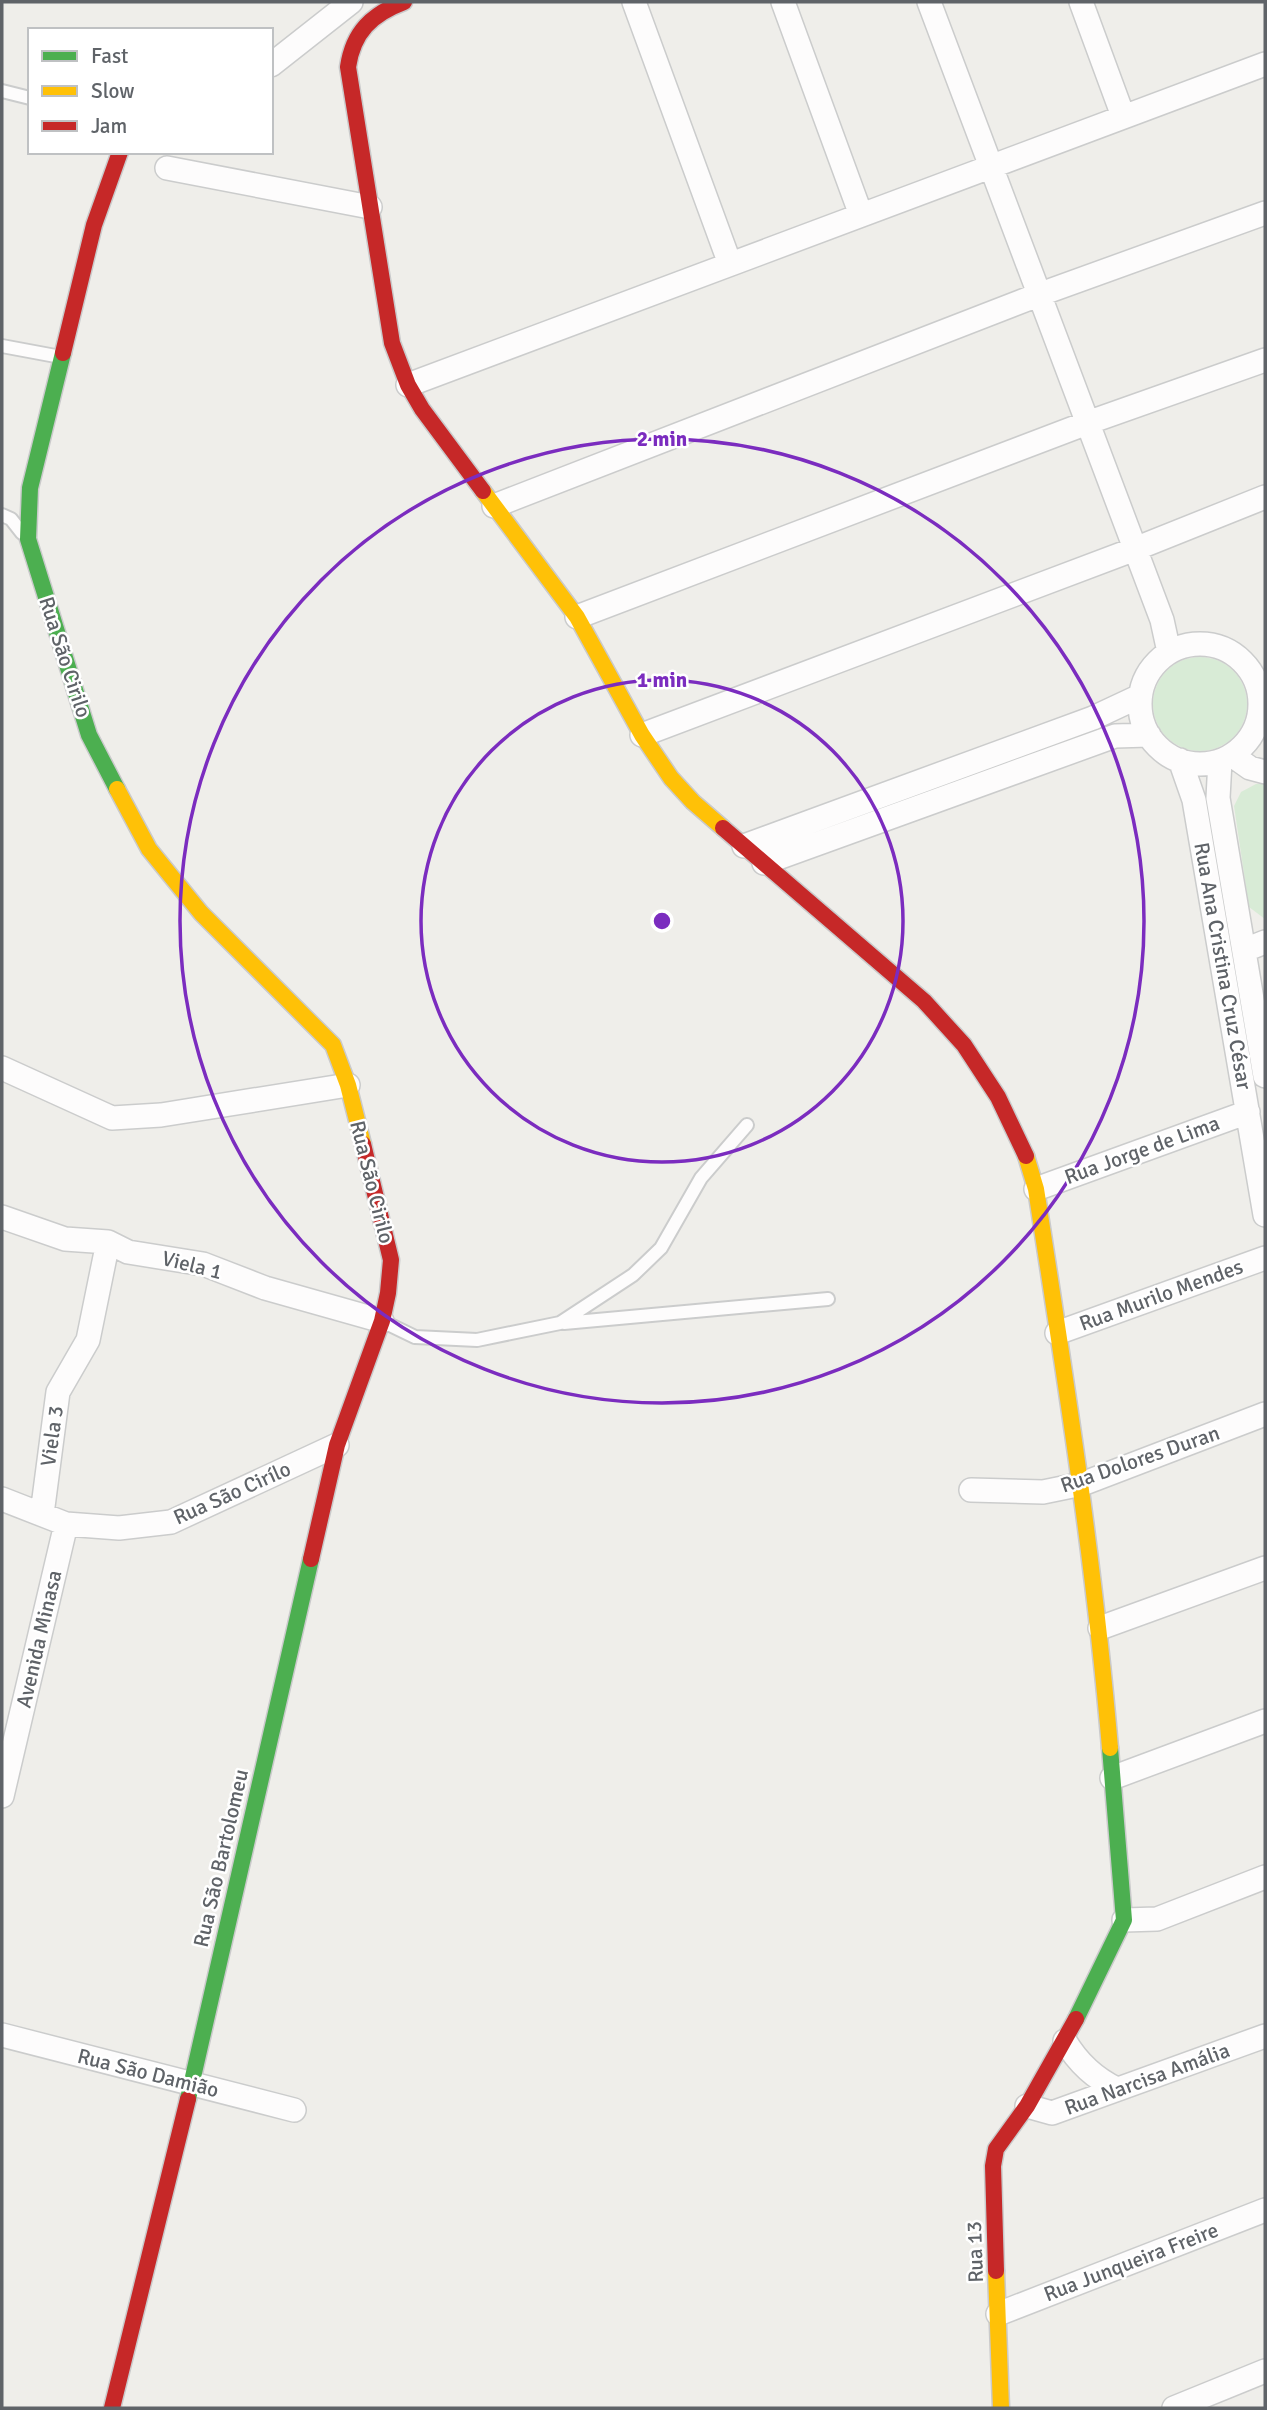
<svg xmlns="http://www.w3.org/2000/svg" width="1267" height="2410" viewBox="0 0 1267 2410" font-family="Signika,sans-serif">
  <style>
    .green { fill: #d8ebd6 }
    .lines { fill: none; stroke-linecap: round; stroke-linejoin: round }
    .lane-casing { stroke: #cbcccc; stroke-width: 16 }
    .street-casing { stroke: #cbcccc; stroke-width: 26 }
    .fast-casing { stroke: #cacacb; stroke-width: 19 }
    .slow-casing { stroke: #cacacb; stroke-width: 19 }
    .jam-casing { stroke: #cacacb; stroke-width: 19 }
    .lane { stroke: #fdfcfc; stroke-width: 12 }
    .street { stroke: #fdfcfc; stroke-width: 23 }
    .fast { stroke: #4caf50; stroke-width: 16 }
    .slow { stroke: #ffc107; stroke-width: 16 }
    .jam { stroke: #c62828; stroke-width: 16 }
    .ring { fill: none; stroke: #7b2cbf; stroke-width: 3.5 }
    .labels { text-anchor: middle; stroke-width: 5; stroke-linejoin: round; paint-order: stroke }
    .street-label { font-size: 21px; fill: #5f6368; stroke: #fff }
    .centre { fill: #7b2cbf; stroke: #fff; stroke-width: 3.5 }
    .ring-label { font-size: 21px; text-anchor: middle; font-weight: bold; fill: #7b2cbf; stroke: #fff; stroke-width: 5; stroke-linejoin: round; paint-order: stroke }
  </style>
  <rect width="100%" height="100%" fill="#efeeea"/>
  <path class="green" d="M1153 704a47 47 0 1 1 94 0a47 47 0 1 1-94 0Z
    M1256,784h9v135l-16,-12 -15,-101 7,-14z"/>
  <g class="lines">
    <g class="lane-casing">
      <path id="lane" d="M2,91l28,7
        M2,346l59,11
        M2,515l9,4 11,14
        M384,1322l31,15 62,3 83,-17 73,-48 28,-27 40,-70 46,-53
        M564,1323l264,-24"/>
    </g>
    <g class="street-casing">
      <path id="street" d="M634,2l96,262
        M783,2l78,213
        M929,2l233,618 7,32
        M1081,2l42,114
        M271,65l80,-63
        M167,168l203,39
        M408,385l857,-321
        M494,506l544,-211 227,-82
        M577,617l510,-194 178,-63
        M1140 704a60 60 0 1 1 120 0a60 60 0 1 1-120 0Z
        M642,735l493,-186 130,-52
        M1233,756l17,12 15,4
        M1180,760l14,40 71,415
        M1220,761l-2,37 47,278
        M744,846l349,-128 47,-22
        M764,863l351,-127 34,-1
        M1245,950l20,-8
        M2,1068l110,50 49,-3 187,-30
        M1036,1189l212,-77
        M2,1217l63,22 43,3 20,10 75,12 62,24 117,33
        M1057,1333l208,-75
        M971,1490l72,2 39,-8 183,-70
        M2,1499l64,25 53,4 52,-6 166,-77
        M42,1514l16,-122 30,-52 20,-98
        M1100,1628l165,-60
        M1112,1778l153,-57
        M2,1796l64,-272
        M1124,1920l33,-1 108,-42
        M2,2035l292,75
        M1065,2041c13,22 29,37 52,48
        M1027,2106l25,7 213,-77
        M998,2314l267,-104
        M1174,2408l91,-37"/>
    </g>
    <g class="fast-casing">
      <path id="fast" d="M63,353l-33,135 -2,51 61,196 28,54
        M1076,2019l48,-99 -14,-172
        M188,2099l123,-540"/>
    </g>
    <g class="slow-casing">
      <path id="slow" d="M483,491l94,126 65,118 29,43 22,24 30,26
        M117,789l32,60 52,64 132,132 15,40 15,59
        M1026,1156l10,33c29,187 58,370 74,559
        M996,2271l5,137"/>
    </g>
    <g class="jam-casing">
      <path id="jam" d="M404,2c-32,12 -51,30 -56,65l44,276 16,42 14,24 61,82
        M63,353l31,-128 26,-73
        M723,828l201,173 40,44 34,52 28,59
        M311,1559l26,-114 45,-124 6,-28 3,-33 -28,-116
        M996,2271l-3,-105 3,-17 31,-43 49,-87
        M112,2408l76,-309"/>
    </g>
    <use href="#lane" class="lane"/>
    <use href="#street" class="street"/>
    <use href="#fast" class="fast"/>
    <use href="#slow" class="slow"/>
    <use href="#jam" class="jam"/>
  </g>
  <g class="ring">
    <circle cx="662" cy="921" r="241"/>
    <circle cx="662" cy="921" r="482"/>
  </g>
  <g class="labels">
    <g class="street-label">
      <text transform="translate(65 657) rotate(72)" y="7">Rua São Cirilo</text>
      <text transform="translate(1223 966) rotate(80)" y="7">Rua Ana Cristina Cruz César</text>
      <text transform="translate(1142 1150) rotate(-20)" y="7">Rua Jorge de Lima</text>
      <text transform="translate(372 1182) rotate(76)" y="7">Rua São Cirilo</text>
      <text transform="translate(192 1265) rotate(14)" y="7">Viela 1</text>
      <text transform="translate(1161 1295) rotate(-20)" y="7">Rua Murilo Mendes</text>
      <text transform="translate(52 1436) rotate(-82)" y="7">Viela 3</text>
      <text transform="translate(1140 1459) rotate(-19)" y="7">Rua Dolores Duran</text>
      <text transform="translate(232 1493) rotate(-24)" y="7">Rua São Cirílo</text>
      <text transform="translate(39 1639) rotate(-77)" y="7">Avenida Minasa</text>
      <text transform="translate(221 1858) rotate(-77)" y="7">Rua São Bartolomeu</text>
      <text transform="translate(148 2073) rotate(14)" y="7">Rua São Damião</text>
      <text transform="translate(1147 2079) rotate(-20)" y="7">Rua Narcisa Amália</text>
      <text transform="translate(975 2252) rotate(-92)" y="7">Rua 13</text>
      <text transform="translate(1131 2262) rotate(-21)" y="7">Rua Junqueira Freire</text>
    </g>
  </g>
  <circle cx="662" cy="921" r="10" class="centre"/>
  <g class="ring-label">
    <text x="662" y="446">2 min</text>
    <text x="662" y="687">1 min</text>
  </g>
  <rect width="1267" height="2410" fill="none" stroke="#5f6368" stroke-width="7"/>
  <rect x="28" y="28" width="245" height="126" fill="#ffffff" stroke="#bfc1c3" stroke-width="2"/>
  <rect x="42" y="51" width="35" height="10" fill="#4caf50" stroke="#bfc1c3" stroke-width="2"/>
  <text x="91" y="63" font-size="21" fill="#5f6368">Fast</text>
  <rect x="42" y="86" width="35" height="10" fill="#ffc107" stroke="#bfc1c3" stroke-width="2"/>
  <text x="91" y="98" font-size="21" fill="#5f6368">Slow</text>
  <rect x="42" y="121" width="35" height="10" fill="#c62828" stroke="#bfc1c3" stroke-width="2"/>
  <text x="91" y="133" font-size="21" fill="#5f6368">Jam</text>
</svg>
